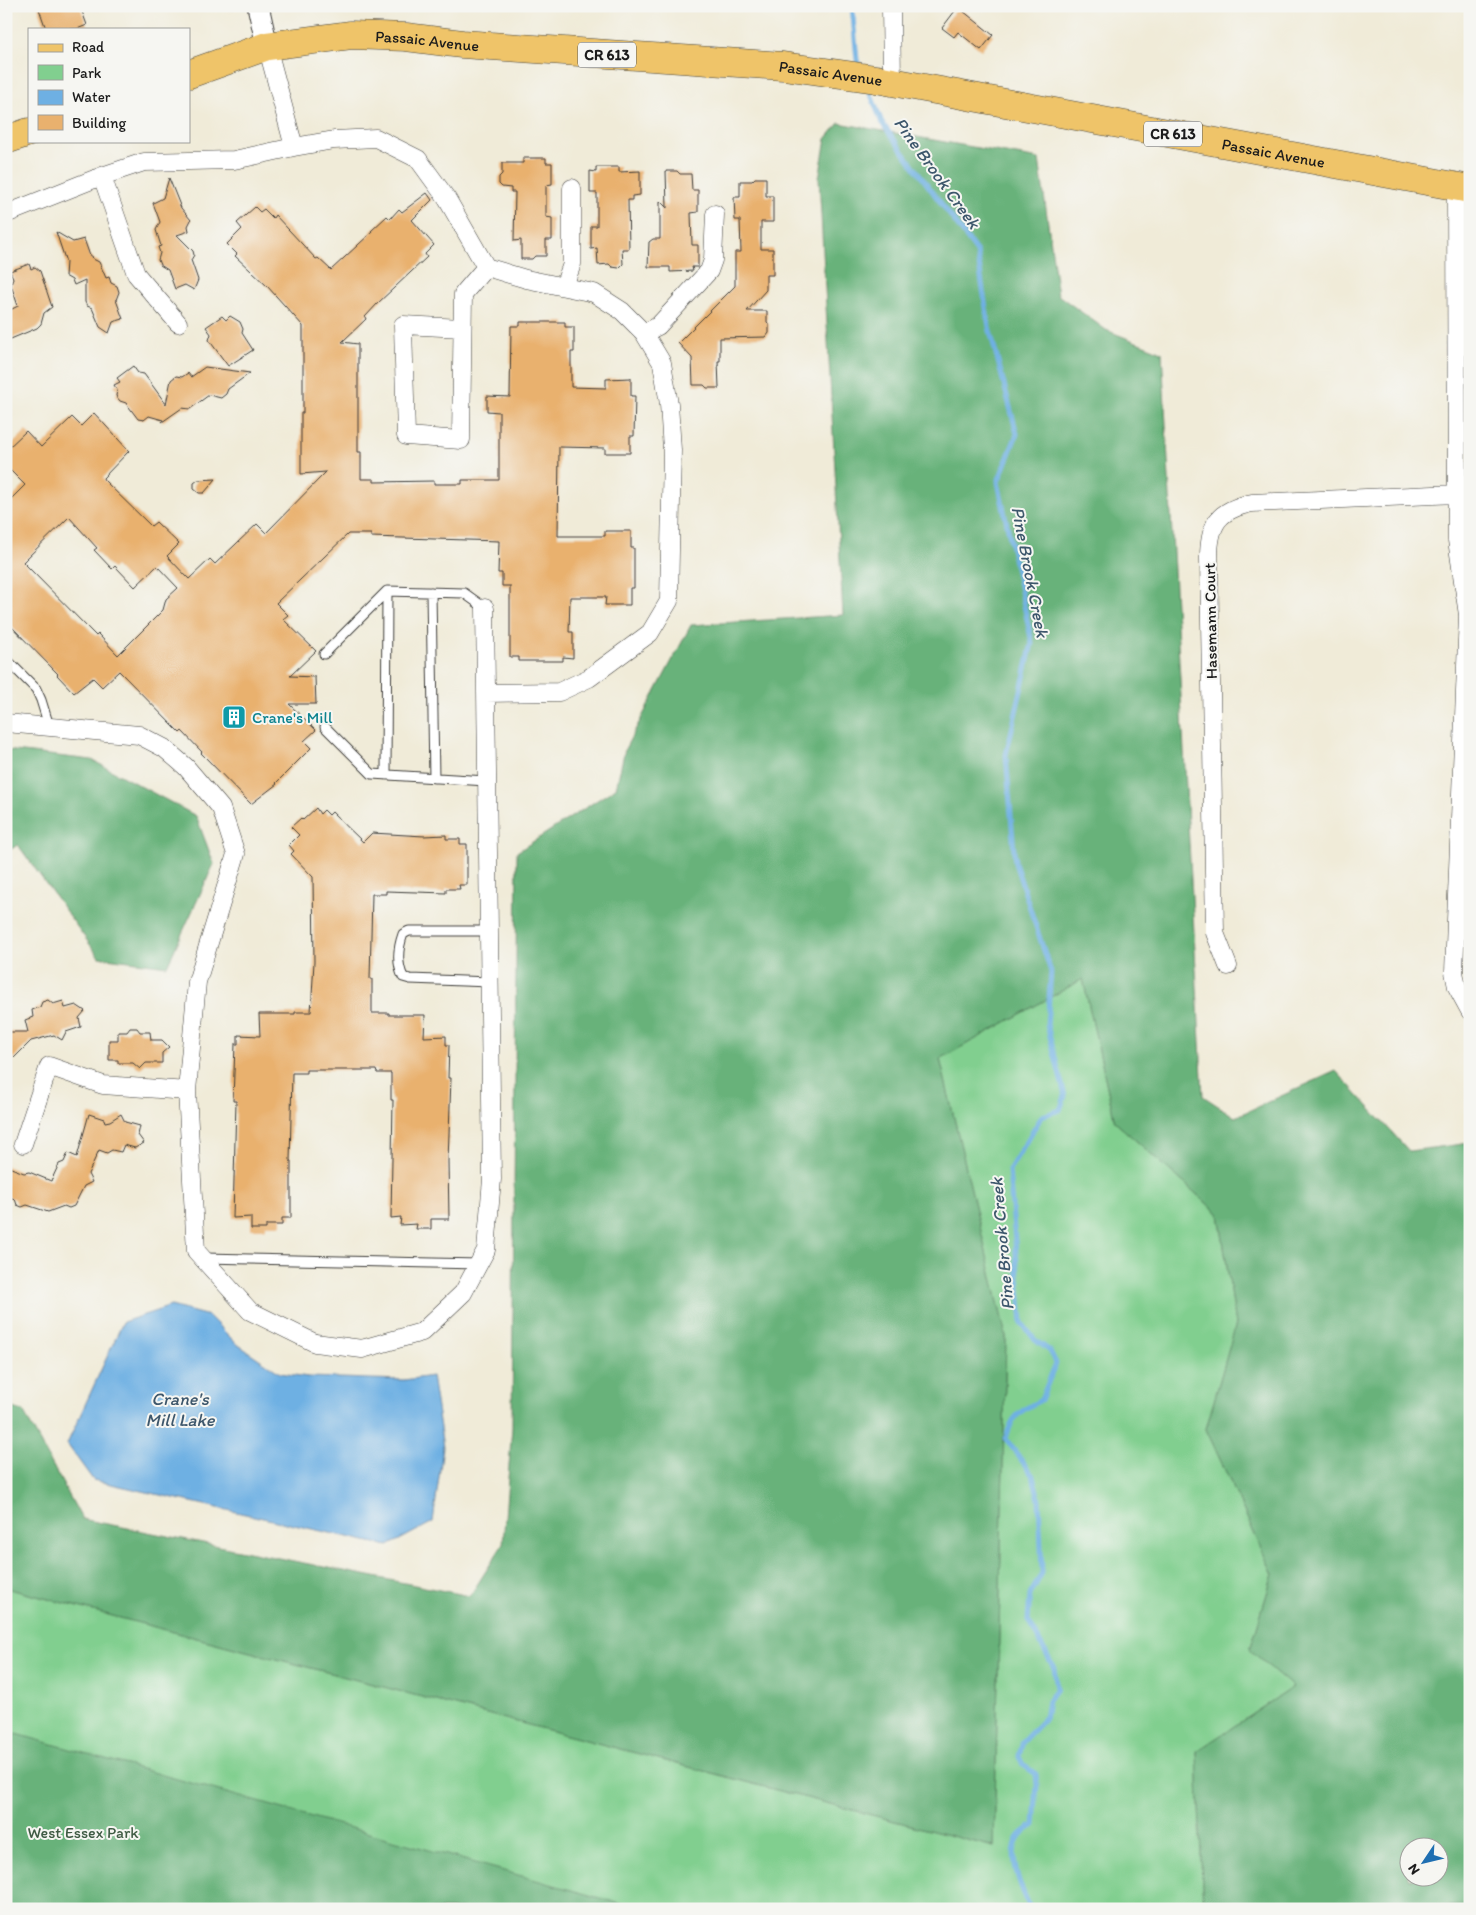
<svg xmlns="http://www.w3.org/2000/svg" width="1476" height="1915" viewBox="0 0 1476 1915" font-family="Itim,sans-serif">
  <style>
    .green { fill: #81cf8f; stroke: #4e7656 }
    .forest { fill: #68b27a; stroke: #42674b; fill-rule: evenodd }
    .water { fill: #6eb0e3; stroke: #456680 }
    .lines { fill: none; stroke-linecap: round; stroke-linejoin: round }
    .stream { stroke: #6eb0e3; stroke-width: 5 }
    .building { fill: #e9b16e; fill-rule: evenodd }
    .service-casing { stroke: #3c3b38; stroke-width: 11 }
    .minor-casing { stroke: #3c3b38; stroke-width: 19 }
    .tertiary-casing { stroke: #3c3b38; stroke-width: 23 }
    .primary-casing { stroke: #3c3b38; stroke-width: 29 }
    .service { stroke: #fff; stroke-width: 9 }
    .minor { stroke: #fff; stroke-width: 18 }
    .tertiary { stroke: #fff; stroke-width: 21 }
    .primary { stroke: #efc469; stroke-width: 28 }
    .labels { text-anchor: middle; stroke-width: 4; stroke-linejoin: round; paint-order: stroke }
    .shield { fill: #f6f6f2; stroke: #5d5d5c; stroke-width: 1 }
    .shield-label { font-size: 15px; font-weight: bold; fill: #1c1c1c }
    .street-label { font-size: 16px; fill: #1c1c1c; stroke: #f6f6f2 }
    .culture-label { font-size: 16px; fill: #0d838f; stroke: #f6f6f2; text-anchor: start }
    .park-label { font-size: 16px; fill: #3f5b44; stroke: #f6f6f2 }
    .water-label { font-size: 18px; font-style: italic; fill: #3d576c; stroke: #f6f6f2 }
  </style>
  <rect width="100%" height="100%" fill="#f6f6f2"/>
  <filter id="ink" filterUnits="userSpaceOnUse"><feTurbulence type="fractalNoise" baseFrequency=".02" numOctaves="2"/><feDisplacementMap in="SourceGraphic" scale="10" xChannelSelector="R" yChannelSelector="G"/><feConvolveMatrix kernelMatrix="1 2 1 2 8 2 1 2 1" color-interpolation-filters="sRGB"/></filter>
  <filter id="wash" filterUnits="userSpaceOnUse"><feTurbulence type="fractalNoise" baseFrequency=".0096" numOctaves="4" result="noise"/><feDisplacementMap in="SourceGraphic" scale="20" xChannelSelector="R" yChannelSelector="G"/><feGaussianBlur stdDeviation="1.12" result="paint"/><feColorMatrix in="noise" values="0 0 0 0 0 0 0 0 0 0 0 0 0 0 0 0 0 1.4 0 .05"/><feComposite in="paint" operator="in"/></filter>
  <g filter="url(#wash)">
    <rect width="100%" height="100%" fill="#f0ebd8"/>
    <path class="green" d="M1083,979l32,143 104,92 17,110 -30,105 67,145 -23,76 43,37 -96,64 6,158h-1197v-321l988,259 12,-511 -66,-277z
      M1470,1905v4h-85z"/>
    <path class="forest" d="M839,123l200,36 19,136 48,35 56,22 41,744 32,21 101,-46 73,80 61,-8v762l-85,4h-182l-6,-158 96,-64 -43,-37 23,-76 -67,-145 30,-105 -17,-110 -104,-92 -32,-143 -143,80 66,277 -12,511 -988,-259v-182l17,5 59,108 388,77 33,-52 9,-117 5,-575 99,-64 9,-39 66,-124 152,-10 -24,-437 7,-39zM1408,1848h30v30h-30z
      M6,750l86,10 104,56 18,48 -47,102 -68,-9 -81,-112 -12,7z
      M6,1731l633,178h-633z"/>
    <path class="water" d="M171,1306l38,10 28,28 43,29 28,4 96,3 28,-4 11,71 -10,75 -45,24 -295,-66 -26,-36 56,-122z"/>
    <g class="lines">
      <path class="stream" d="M852,6l5,54 3,7
        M868,87l14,36 95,129 12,75 28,107 -19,48 34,161 -26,112 9,108 36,109 -4,53 18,71 -5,14 -18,6 -33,54 13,153 13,17 15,11 6,12 -15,37c-20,10 -30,16 -35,39l27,37 6,23 3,74 -12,22 -2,25 26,48 3,21 -9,12 -3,17 -22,23 -4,15 4,9 13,9 1,11 -3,40c-4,3 -12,7 -15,12 -13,19 3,54 12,72"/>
    </g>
    <g id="blocks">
      <path class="building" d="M38,6h42l7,19 -10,4h-31z
        M958,7l35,28 -12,15 -23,-18 -4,5 -12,-9z
        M523,158h23v5h6v21l-6,1v32l6,1v22h-6v16h-11l-3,3h-11v-19l-7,1 1,-49h-4v-4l-9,-1 -3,-3v-7l3,-3v-11h21z
        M596,167h23v5l21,-1v24l-8,1v4h-4l1,49h-7l1,15 -4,4 -7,-1 -3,-3 -11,1 -1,-17 -6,1v-23h6v-33h-7v-22l6,1z
        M666,171h11l3,3h11l1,16h6v22l-7,1 1,32h6v22h-6l1,4 -23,1v-5h-22l1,-25 4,-3h7v-38l7,7z
        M169,178l12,30 10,12 -3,6 1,5 -12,4 16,16 1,4 -3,5 7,20 -4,10 -9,-5 -10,4 -7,-19 -8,-5 -2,-5 2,-7 -2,-6 3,-1 -5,-16 4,-8 -7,-19 10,-5z
        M755,178h11v18h7v26h-12v27h12v26h-7v15l-19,21h20v11l2,2v9l-3,4 -46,1v23h-2l1,27h-12l-3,-3h-11l-1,-27 -14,-15 57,-57v-34h6l-1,-32h-5l-1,-23h6v-16h12z
        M427,193l5,7 -20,20 22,25 -9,9 2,3 -49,46 -13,14 1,2 -24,23 16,2v108h3v27h13v3l60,-1v3h28v-4h37v-68l-12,-1v-15l23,1 1,-71h9v-4h45v5h9v25h-3v35l35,1v-9l25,-1v18h4l-1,40h-4v17h-25v-5l-46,-1 -1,89h47v-5h26v17h3v40h-4v17h-25l1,-8h-36l-1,35h4v26l-10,-1v4h-44v-4h-9v-71h-8v-13h-4l1,-32 -128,-4v-3h-23l-72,69 12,12 -5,4 33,32 -26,25 25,1 1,27h-27l27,26 -12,11 7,7 -35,35 1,1 -26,20 -50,-51 1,-1 -20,-21 -2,2 -61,-62 -17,16 -9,-9 -19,15 -17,-18 1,-1 -52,-53v-117l19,-19 -19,-19v-16l20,-19 15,16 31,-30 9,9 13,-13 35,38 -26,27 1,2 47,46 5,-4 23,22 -12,12 22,23 21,-20 5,5 42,-40 9,9 60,-61 -25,2v-61h2v-87l-36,-40 -32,-30 2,-2 -10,-10 15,-15 -5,-6 18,-16 5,5 4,-3 9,9 2,-3 41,44 2,-1 13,12 41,-38 -1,-1 16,-15 3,3 9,-10 3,3zM69,517l28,31 -3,2 18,19 3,-3 20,21 22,-21 21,22 -12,11 -3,11 -45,45 -20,-21 -2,2 -73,-74z
        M56,232l17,10 11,-3 6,17h2l1,3 6,3 7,16 3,-1 2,6 6,3 2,6 -3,8 7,19 -10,3 -4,11 -9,-6 -8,-19 -5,-2 -2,-4v-22l-11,5 -2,-5 -7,-4 1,-14z
        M29,264l2,5 4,-2 5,4 12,36 -8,6 -3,11 -4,4 -31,13v-29l12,-6 -7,-21 2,-7 -3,-7z
        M222,316l4,4 4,-4 10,6 3,7 -1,4 11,17 -25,16 -19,-26 2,-6 -5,-7z
        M133,366l5,7 6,1 22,30 5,-24 5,-4 6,1 6,-4 3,4 14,-10 45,6 -22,16 -2,5 -5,4 -12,-3 -19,14 -8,-1 -20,14 1,-2 -14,-4 -5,4 -6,-1 -12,-16 -6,-2 -4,-5 1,-6 -3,-5 6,-3 -3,-4z
        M216,479l-12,14h-5l-5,-4v-6l4,-3z
        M316,808l4,6 4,-4 5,5 3,-3 31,30 9,-9 52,3 22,-1v4h14v5h7v41h-8l1,4h-14v4l-60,-2v3h-14l-2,85h2v34h17v2h36l-1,22 22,-1v9h3l-1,33h3l-3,83 1,58h-18v10h-15l1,-5 -17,1 1,-8 -10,1 2,-118h-2v-27h-14l-1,-3h-70v3h-14l-2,88h1v57h-9v7h-16v4h-15v-12l-18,1 3,-117h-3l2,-57h3v-9l22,1 -1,-22h36v-2h16l3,-50 -1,-85 -22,-23 3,-3 -5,-6 10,-10 -8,-8 10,-9 2,2z
        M48,1000l5,4 10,-3 2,7 11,-3 9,6 -6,7 2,9 -15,5 -4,8 -8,-5 -23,6 -25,25v-34h22l-3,-12 8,-3 -1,-7 8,-3 2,-5z
        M130,1028h7l3,4h10l1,8h11l7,7 -7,6v10h-16l-6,6 -7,-6h-15v-3h-9v-20h9v-8h9z
        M89,1114l15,5 1,3 5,-1 11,-7 4,8 15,4 -2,9 6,8 -9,5 -11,-3 -3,7 -9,-2 -5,3 -8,-3 -11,24 4,8 -8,4 -10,20 -5,2 -5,-2 -16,6 -21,-7 -5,2 -5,-2 -2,-6 -9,-3v-30l18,7 5,-1 22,9 8,-17 5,-2 4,-9 9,4z"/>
    </g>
  </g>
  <g filter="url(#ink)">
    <use href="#blocks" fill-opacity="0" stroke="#3c3b38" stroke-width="1"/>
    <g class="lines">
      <g class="service-casing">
        <path id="service" d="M431,592l3,186
          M324,654l63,-63 77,2 21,15
          M6,659l30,30 5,11 8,26
          M325,727l47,47 115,7
          M386,775l1,-184
          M489,931h-80l-6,3c-5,14 -6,30 0,43l7,2 80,3
          M204,1258l275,6"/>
      </g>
      <g class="minor-casing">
        <path id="minor" d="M891,6l1,76
          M267,46l27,101 40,-7 42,-2 42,21 29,40 39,68 -23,27 -2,146 -55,-4 -3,-111 59,3
          M102,176l34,98 42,49
          M1456,186l1,354 11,75 -14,357 3,15 13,24
          M6,214l96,-38 42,-14 90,-2 60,-13
          M486,267l40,12 68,14 28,18 22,22 18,30 7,41 3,46 -3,151 -19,32 -61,45 -30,14 -73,1
          M564,286l8,-22v-76
          M644,333l14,-7 51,-55 4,-11 2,-46
          M6,723l133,12 25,13 22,19 35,41 15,46 -39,128 -10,109 9,160 54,60 65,32 47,6 60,-17 41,-39 23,-43 6,-71 -7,-571
          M1228,966l-13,-33 -6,-375c0,-34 9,-48 43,-55l204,-9
          M23,1144l26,-78 54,19 84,6"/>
      </g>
      <g class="tertiary-casing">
        <path id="tertiary" d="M258,6l9,40"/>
      </g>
      <g class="primary-casing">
        <g id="primary">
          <path id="s1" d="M189,74l78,-28 84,-11 55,2 56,7 321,22 93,13 594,110"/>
          <path d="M6,140l23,-8"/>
        </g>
      </g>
      <use href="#service" class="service"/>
      <use href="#minor" class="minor"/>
      <use href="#tertiary" class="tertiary"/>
      <use href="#primary" class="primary"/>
    </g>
  </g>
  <defs>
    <g id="building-square" transform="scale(1.25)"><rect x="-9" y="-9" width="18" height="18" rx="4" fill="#0f9aa8" stroke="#f6f6f2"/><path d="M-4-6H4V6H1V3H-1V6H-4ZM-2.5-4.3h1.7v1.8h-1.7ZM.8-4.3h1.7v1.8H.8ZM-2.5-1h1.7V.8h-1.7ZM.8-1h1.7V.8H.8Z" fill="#fff"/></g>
  </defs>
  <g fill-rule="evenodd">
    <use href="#building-square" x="234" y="717"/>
  </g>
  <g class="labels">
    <g class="shield">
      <rect x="578" y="42.5" width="58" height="25" rx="4"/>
      <rect x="1144" y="121.5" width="58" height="25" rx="4"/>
    </g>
    <g class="shield-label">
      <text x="607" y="60">CR 613</text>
      <text x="1173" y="139">CR 613</text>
    </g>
    <g class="street-label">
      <text dy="6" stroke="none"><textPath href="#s1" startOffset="244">Passaic Avenue</textPath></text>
      <text dy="6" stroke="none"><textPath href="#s1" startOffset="649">Passaic Avenue</textPath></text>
      <text dy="6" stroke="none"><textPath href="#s1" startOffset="1099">Passaic Avenue</textPath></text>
      <text transform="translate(1210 621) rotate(-91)" y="6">Hasemann Court</text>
    </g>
    <g class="culture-label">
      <text x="252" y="723">Crane's Mill</text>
    </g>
    <g class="park-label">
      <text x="83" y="1838">West Essex Park</text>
    </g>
    <g class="water-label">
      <text transform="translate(937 173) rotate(54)" y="6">Pine Brook Creek</text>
      <text transform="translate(1030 572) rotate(79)" y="6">Pine Brook Creek</text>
      <text transform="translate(1002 1244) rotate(-95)" y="6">Pine Brook Creek</text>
      <text x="180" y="1405">Crane's<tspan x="180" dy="21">Mill Lake</tspan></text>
    </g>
  </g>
  <rect width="1476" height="1915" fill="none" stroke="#f6f6f2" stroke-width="25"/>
  <rect x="28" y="28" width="162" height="115" fill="#f6f6f2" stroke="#9f9f9c"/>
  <rect x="38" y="44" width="25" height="8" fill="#efc469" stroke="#9f9f9c"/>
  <text x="72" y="52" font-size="15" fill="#1c1c1c">Road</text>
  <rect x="38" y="65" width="25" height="15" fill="#81cf8f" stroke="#9f9f9c"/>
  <text x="72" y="78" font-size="15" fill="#1c1c1c">Park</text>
  <rect x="38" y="90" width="25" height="15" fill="#6eb0e3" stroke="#9f9f9c"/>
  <text x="72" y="102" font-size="15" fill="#1c1c1c">Water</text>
  <rect x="38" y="115" width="25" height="15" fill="#e9b16e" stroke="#9f9f9c"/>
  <text x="72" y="128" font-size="15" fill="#1c1c1c">Building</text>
  <g transform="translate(1424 1862) rotate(235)"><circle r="24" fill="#f6f6f2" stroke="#9f9f9c"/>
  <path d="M0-4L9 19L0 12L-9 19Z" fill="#1f6fb2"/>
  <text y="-8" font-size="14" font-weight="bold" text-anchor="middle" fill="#1c1c1c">N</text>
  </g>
</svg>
